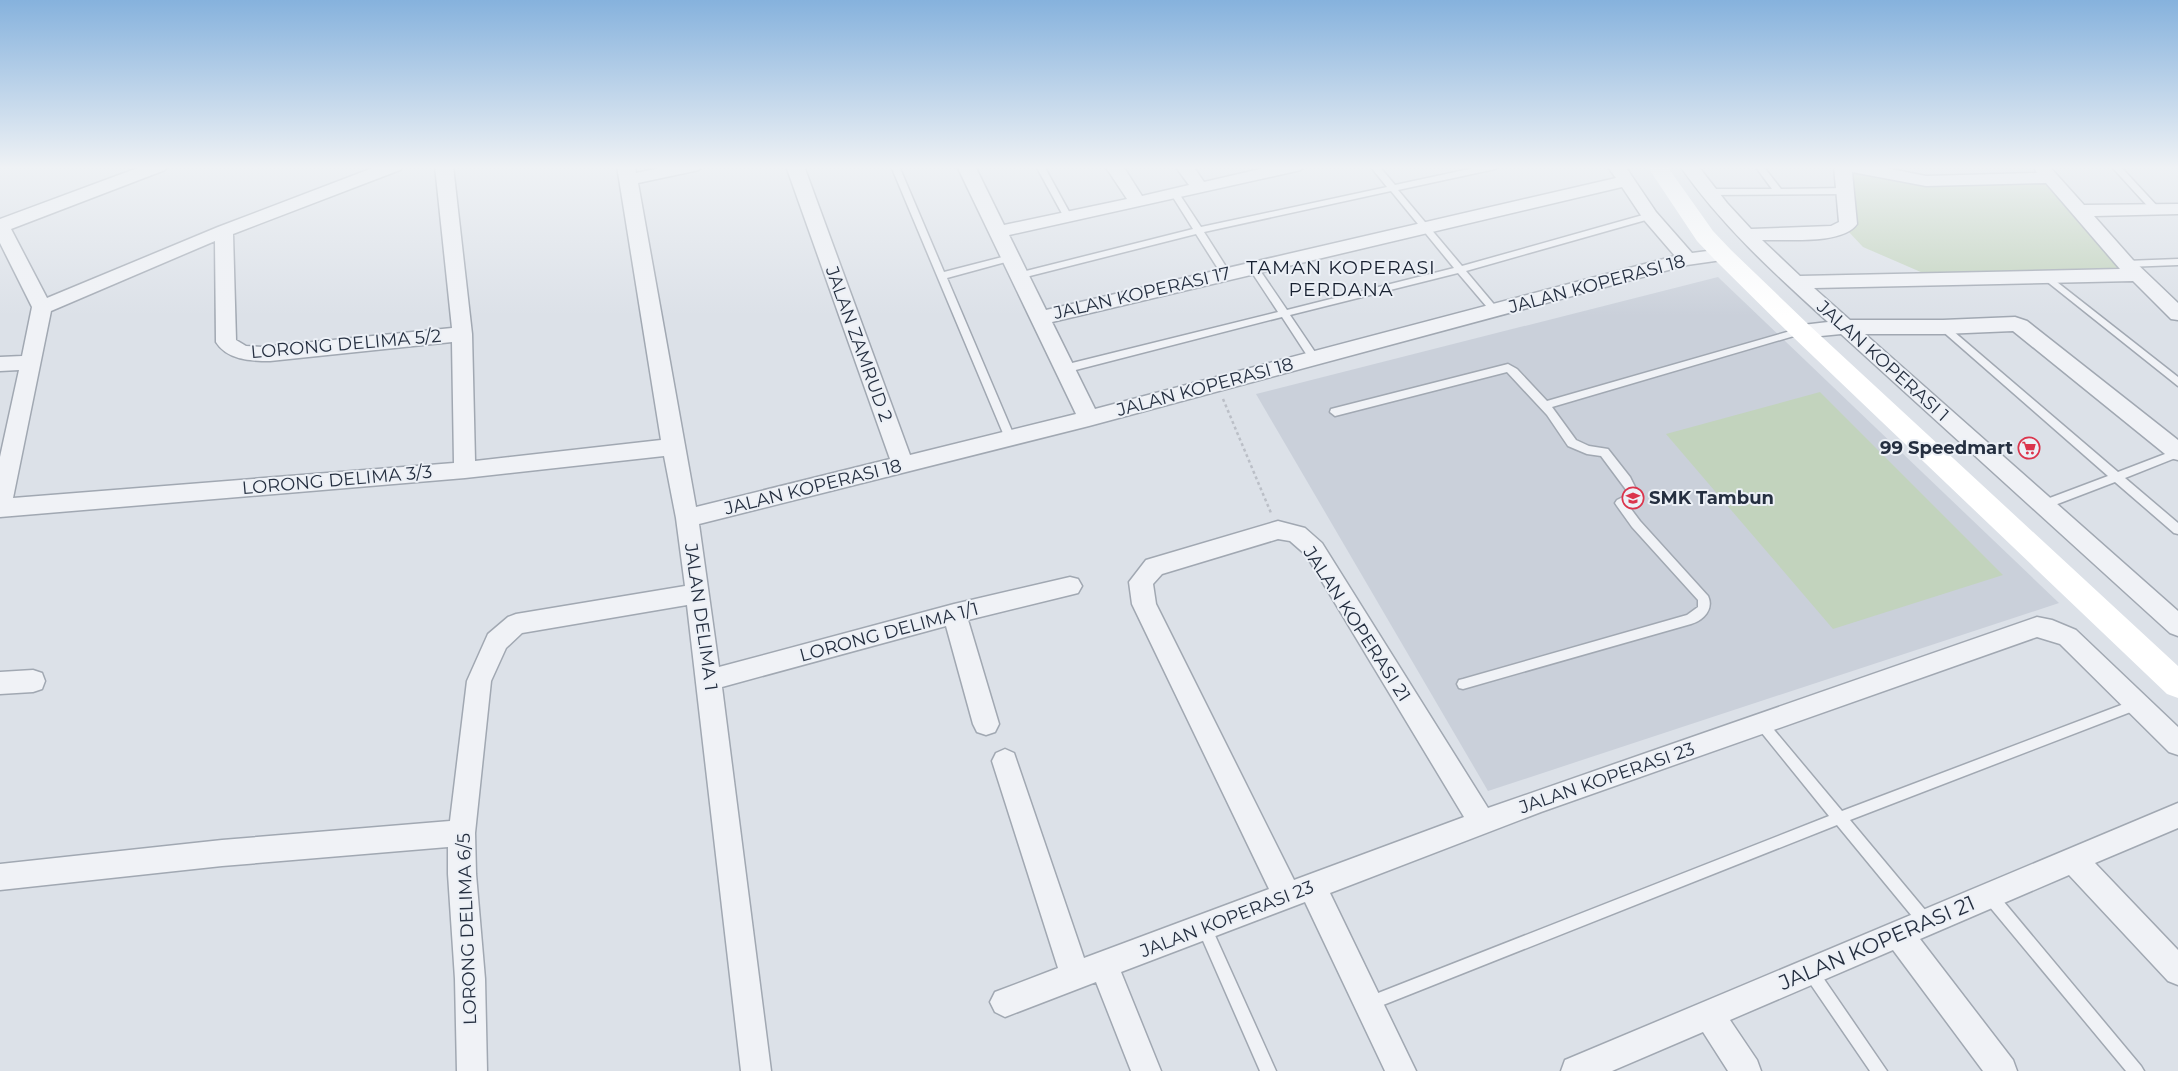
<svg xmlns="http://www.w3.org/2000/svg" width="2178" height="1071" viewBox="0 0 2178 1071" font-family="Montserrat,sans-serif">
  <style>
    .built { fill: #cad0da }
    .green { fill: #c2d3bd }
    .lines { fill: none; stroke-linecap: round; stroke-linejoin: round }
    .lane-casing { stroke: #a1a8b2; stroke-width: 3 }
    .street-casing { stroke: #a1a8b2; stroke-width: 3 }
    .path { stroke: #bbbfc7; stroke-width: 2.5; stroke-dasharray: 3 3; stroke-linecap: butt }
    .lane { fill: #f0f2f6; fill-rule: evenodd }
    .street { fill: #f0f2f6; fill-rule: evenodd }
    .secondary { fill: #fff; fill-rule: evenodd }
    .labels { text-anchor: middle; stroke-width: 4; stroke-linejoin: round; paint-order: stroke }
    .street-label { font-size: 18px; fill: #252f40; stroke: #ecf0f6 }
    .poi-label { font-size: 18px; font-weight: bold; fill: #252f40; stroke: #ecf0f6; text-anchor: end }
    .neighbourhood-label { font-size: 19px; letter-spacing: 1px; fill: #172030; stroke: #ecf0f6 }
    .near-street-label { font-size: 21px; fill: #252f40; stroke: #ecf0f6 }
  </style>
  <rect width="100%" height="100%" fill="#dce1e8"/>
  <path class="built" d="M1718,277l341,326 -571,188 -232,-397z"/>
  <path class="green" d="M1848,168l59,13h141l80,91 -198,4 -67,-29 -16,-17z
    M1820,392l183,183 -170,54 -167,-195z"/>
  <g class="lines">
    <g class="lane-casing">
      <path id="lane" d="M891,166h8l45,106 66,-17 5,3 -2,2 -66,18 68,160 -1,3h-8l-1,-3z
        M1036,166h8l28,51 -1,2h-6z
        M1370,166h9l16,19 88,-19h16l-4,3 -97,21 64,76 188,-53 4,3 -1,2 -187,53 32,38 2,2 -5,3 -3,-1 -34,-40 -168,42 29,43 -5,3 -4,-1 -28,-43 -218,56 -5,-4 5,-4 214,-53 -29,-44 5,-3 3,1 30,44 167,-42 -63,-77 -187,41 26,41 -5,3 -3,-1 -26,-41 -178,45 -5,-3 5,-3 175,-44 -22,-35 1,-2h6l23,35 186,-40z
        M1755,166h8l18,23 64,-1 4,3 -4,3 -138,1 -4,-3 4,-3h65z
        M2111,166h9l39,42v4h-6z
        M2178,259v6l-52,2 -5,-3 5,-3z
        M2048,275l130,102v9l-133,-106v-4z
        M1943,324l3,1 172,147 60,-23v8l-53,21 53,45v11l-4,-1 -59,-51 -68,26h-8l-2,-3 2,-3 69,-26 -168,-147 -2,-2 2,-2z
        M1801,328l3,1 2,2 -2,2 -252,74 24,33 13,6 19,3 22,28 7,14 -3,11 -6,3 12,16 68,75c6,13 -4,24 -17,28l-228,65 -4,-1 -2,-4 2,-4 4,-1 224,-64 11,-8v-7l-66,-73 -15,-21 -2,-3 2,-3 8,-4 2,-5 -26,-35 -14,-2 -19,-8 -21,-31 -40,-43 -172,44 -5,-4 1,-3 177,-45 9,5 30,32z
        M2137,699l4,1 2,4 -2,4 -291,112 81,97 2,5 -2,5 -5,2 -5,-2 -84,-102 -469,186 -5,-2 -2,-5 2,-5 5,-2 461,-181 -72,-89 -2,-4 2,-4 4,-2 4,2 77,92z
        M1989,888l5,2 147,176 3,5h-18l-142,-171 -2,-5 2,-5z
        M1204,920l5,2 67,149h-16l-63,-144 2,-5z
        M1810,964l5,2 72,105h-17l-65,-95 -2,-5 2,-5z"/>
    </g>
    <g class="street-casing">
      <path id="street" d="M143,166h25l-3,4 -154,59 36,69 171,-71 160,-61h25l-3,4 -167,64 3,106 10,6 17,1 189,-19 -17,-162h18l19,168 3,127 186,-21 -44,-274h18l1,7 33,-7h33l-3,4 -61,13 58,324 194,-48 -104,-293h18l106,289 166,-41 -119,-248h18l29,59 123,-26 -22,-33h18l19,30 47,-11 -14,-19h18l11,16 69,-16h31l-3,4 -292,65 37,75 570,-132 -9,-12h18l31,46 36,41 31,-4 6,2 3,4 -3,4 -42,6 -598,161 -390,98 20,143 235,-63 116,-27 8,2 4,7 -4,7 -8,2 -102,25 31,104 -4,8 -9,3 -9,-3 -4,-8 -27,-98 -224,61 49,384h-30l-54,-466 -165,28 -16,15 -15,33 -16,152 1,41 9,105 2,92h-30l-2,-92 -7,-105v-27l-226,19 -222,24v-26l222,-24 228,-19 17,-140 21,-47 20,-17 8,-3 169,-28 -9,-68 -12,-62 -199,22 -465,39v-60l19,-87 -19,1v-14l22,-1 10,-49 -32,-64v-24zM1622,187l22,33 31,36 -580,153 -43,-87zM215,241l1,101c11,18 35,19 54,19l182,-19 2,121 -441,35 38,-187z
        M1680,166h18l29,37 24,26 80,-3 8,-4 -5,-56h42l50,10 111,-3 -4,-7h16l35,39 94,-1v10l-84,2 39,44 45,43v17l-7,-1 -38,-38 -319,7 36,32h93l72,-3 12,4 151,119v20l-8,-2 -157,-127 -70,3h-78l313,277v25l-8,-3 -329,-299 -40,4 -7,-2 -3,-5 3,-5 34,-4c-54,-49 -106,-96 -148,-156zM1852,172l74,14 120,-3 74,86 -320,7 -38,-36c24,-1 81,5 95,-16z
        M1278,521l27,7 17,15 166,265 549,-191 15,3 24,10 102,97v28l-9,-3 -109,-108 -23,-7 -496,175 -211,81 86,178h-31l-80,-169 -184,70 40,99h-30l-35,-89 -91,35 -10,-5 -5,-10 5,-10 63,-24 -66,-207 4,-8 9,-4 9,4 70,205 185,-69 -137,-285 -3,-22 17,-22zM1278,539l12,2 16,14 158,262 -170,63 -138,-276 -3,-20 9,-10z
        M33,670l9,3 3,8 -3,8 -9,3 -33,2v-22z
        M2178,803v25l-83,35 83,87v35l-10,-4 -99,-106 -149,64 93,121 4,11h-34l-90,-121 -163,70 27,40 4,11h-33l-25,-39 -91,39h-51l4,-11z"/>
    </g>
    <path class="path" d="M1223,399l48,114"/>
    <use href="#lane" class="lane"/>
    <use href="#street" class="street"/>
    <path class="secondary" d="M1647,166h20l46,65 18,19 78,75 369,341v32l-11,-4 -374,-357 -78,-77 -18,-19z"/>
  </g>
  <linearGradient id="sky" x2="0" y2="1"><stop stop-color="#86b2dd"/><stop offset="0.53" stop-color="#eff2f5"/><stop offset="1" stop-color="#eff2f5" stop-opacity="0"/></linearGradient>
  <rect width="2178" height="316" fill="url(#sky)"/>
  <defs>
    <g id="supermarket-ring" transform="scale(1.125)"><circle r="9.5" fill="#ecf0f6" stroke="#db344c" stroke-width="1.5"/><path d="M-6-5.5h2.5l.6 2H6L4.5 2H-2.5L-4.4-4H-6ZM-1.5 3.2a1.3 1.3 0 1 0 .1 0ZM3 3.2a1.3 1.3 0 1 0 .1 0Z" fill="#db344c"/></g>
    <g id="school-ring" transform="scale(1.125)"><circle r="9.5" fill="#ecf0f6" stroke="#db344c" stroke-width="1.5"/><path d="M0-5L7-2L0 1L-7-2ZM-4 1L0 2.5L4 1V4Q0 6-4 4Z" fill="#db344c"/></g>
  </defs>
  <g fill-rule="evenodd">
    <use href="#supermarket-ring" x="2029" y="448"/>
    <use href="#school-ring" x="1633" y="498"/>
  </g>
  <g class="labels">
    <g class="street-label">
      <text transform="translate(1597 284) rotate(-15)" y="6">JALAN KOPERASI 18</text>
      <text transform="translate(1142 293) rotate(-13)" y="6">JALAN KOPERASI 17</text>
      <text transform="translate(346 344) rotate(-5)" y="6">LORONG DELIMA 5/2</text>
      <text transform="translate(859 344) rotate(70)" y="6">JALAN ZAMRUD 2</text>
      <text transform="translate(1883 361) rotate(42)" y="6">JALAN KOPERASI 1</text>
      <text transform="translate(1205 387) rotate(-15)" y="6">JALAN KOPERASI 18</text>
      <text transform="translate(337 480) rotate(-5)" y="6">LORONG DELIMA 3/3</text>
      <text transform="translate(813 487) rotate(-14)" y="6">JALAN KOPERASI 18</text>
      <text transform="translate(701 617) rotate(82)" y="6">JALAN DELIMA 1</text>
      <text transform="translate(1357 624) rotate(57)" y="6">JALAN KOPERASI 21</text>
      <text transform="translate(889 632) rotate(-15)" y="6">LORONG DELIMA 1/1</text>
      <text transform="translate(1607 778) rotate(-19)" y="6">JALAN KOPERASI 23</text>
      <text transform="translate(1227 919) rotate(-21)" y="6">JALAN KOPERASI 23</text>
      <text transform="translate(467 929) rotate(-92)" y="6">LORONG DELIMA 6/5</text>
    </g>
    <g class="poi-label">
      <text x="2013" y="454">99 Speedmart</text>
      <text x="1649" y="504" text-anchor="start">SMK Tambun</text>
    </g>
    <g class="neighbourhood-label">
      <text x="1341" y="274">TAMAN KOPERASI<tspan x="1341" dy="22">PERDANA</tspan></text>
    </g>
    <g class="near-street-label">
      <text transform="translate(1877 943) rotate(-23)" y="7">JALAN KOPERASI 21</text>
    </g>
  </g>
</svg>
